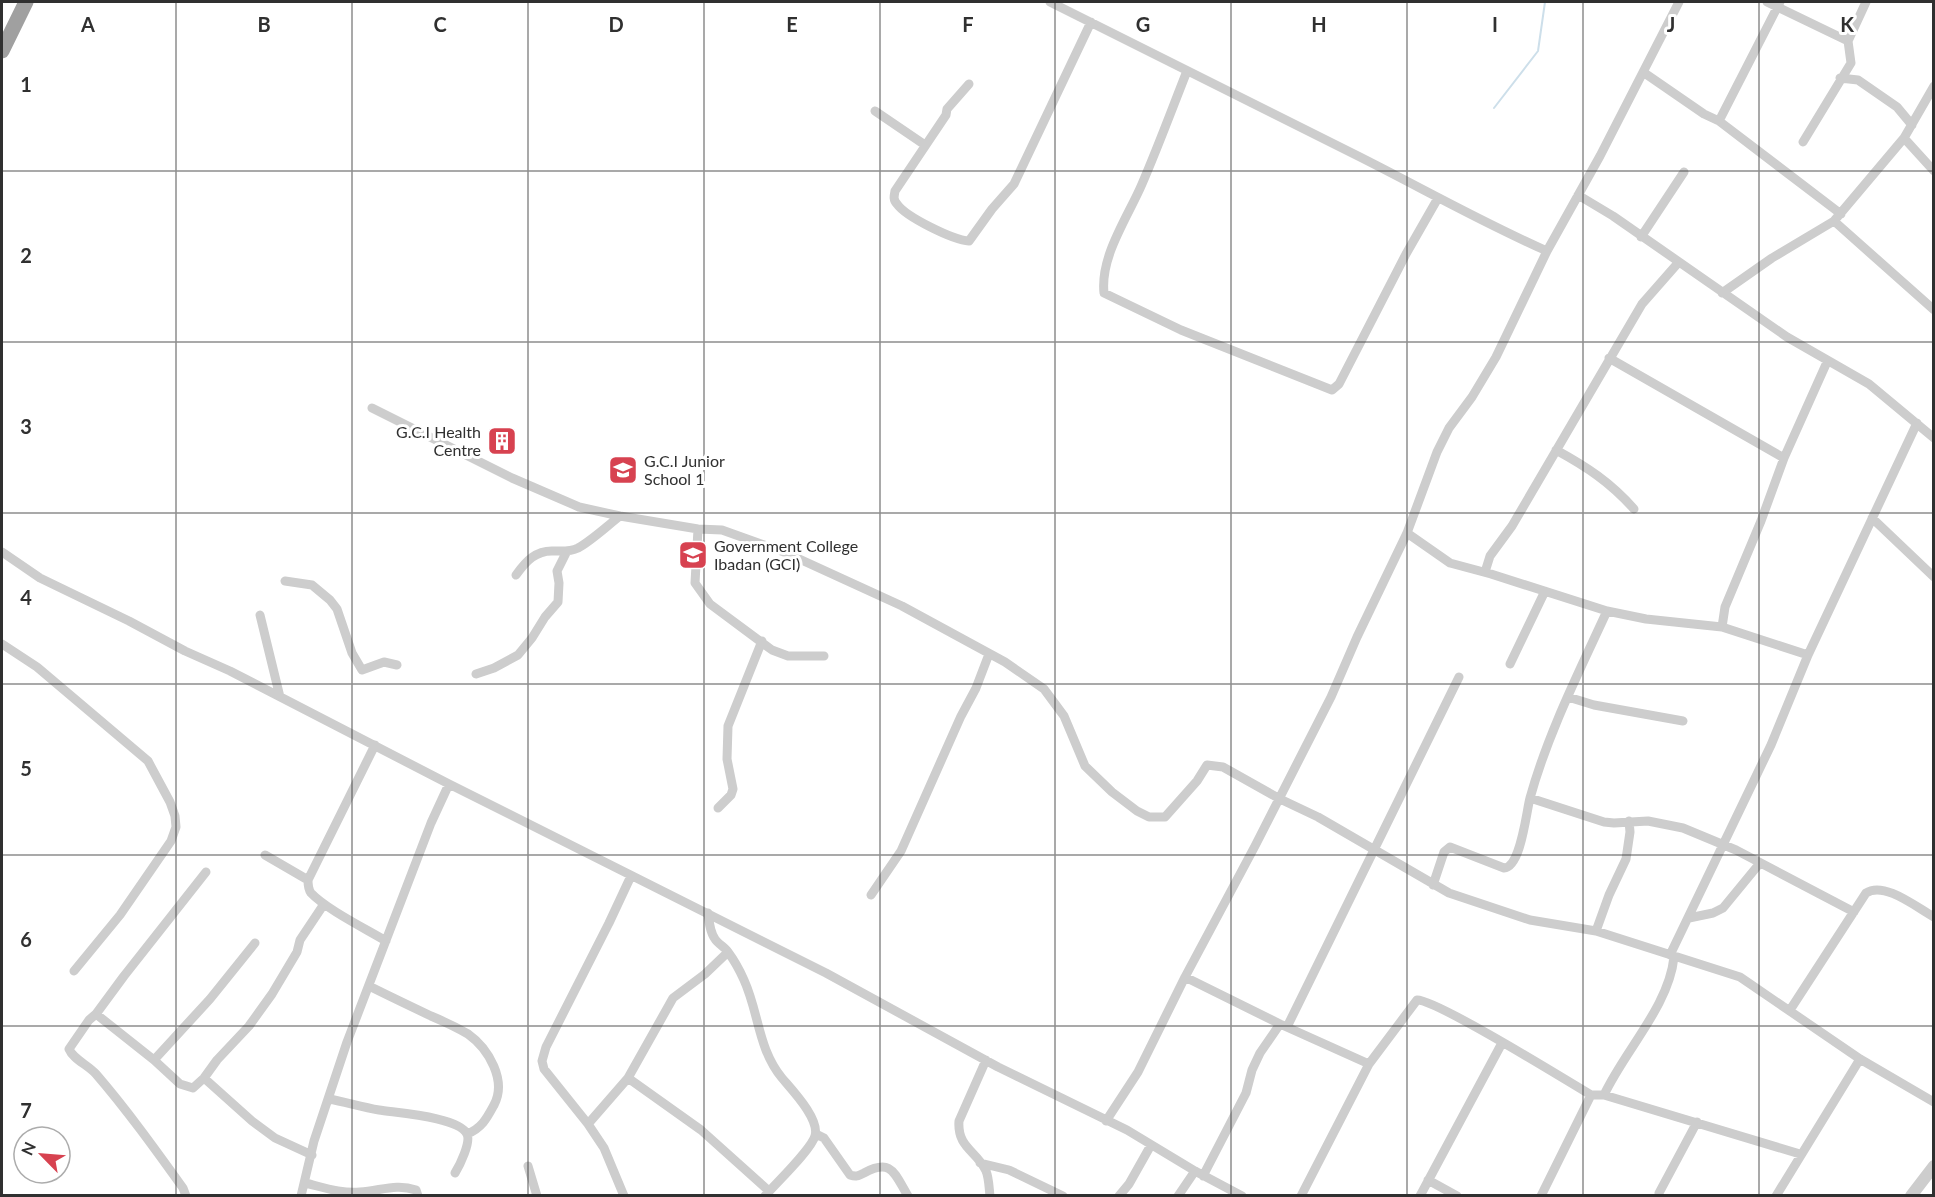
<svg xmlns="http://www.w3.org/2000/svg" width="1935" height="1197" viewBox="0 0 1935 1197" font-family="Lato,sans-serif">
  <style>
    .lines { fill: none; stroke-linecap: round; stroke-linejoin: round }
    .stream { stroke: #cddfea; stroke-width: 2 }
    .minor { stroke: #cdcdcd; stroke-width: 9 }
    .tertiary { stroke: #cdcdcd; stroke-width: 12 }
    .trunk { stroke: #a0a0a0; stroke-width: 15 }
    .grid { fill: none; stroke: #303030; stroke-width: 1.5; stroke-opacity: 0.55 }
    .labels { text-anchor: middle; stroke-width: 6; stroke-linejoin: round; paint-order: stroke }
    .poi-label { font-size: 16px; fill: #303030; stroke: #fff; text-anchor: start }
    .grid-label { font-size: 20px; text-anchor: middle; font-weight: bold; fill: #303030; stroke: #fff; stroke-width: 6; stroke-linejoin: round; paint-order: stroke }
  </style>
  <rect width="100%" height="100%" fill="#fff"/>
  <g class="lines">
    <path class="stream" d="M1494,108l44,-57 7,-49"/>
    <path class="minor" d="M1050,2c102,51 204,102 306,153 64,32 125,67 191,96
      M1767,2l81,39
      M1187,71c-15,38 -29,76 -45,113 -14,33 -42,72 -38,109l77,37 151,60 7,-6 67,-130 32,-56
      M1643,72l61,42 15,7 61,-119
      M1840,78l18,2 39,27 15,18
      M969,84l-22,25 -1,6 -51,76c-1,5 -2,9 2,13 9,13 56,36 72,37l23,-32 22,-25 77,-162
      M875,111l50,34
      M1719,121l122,93
      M1904,138l30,33
      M1803,142l48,-79 -3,-22 18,-39
      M1578,195l35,21 174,121 82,47 65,54
      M1834,221l100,89
      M1641,237l43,-65
      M1722,293l50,-35 62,-37 70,-83 30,-52
      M1609,358l175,100
      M372,408l140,70 67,29 41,9 78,13 24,1 62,22 118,54 103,56 39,27 20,27 21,50 27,26 25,19 12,6h16l32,-36 10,-16 16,2 57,32 38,18 131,76 81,27 66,11 144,46 120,82 74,43
      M1556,450c31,17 54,32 78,59
      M1872,518l62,59
      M698,529l-3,54 15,21 62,46 16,6h36
      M1407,533l43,30 41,11 116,37 39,8 76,8 86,28
      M2,552l38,26 89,43 56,30 45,20 219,113 377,189 172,94 129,63 68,41 47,25
      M1485,572l5,-16 22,-30 130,-222 36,-41
      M516,575c10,-14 20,-25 38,-24 8,0 16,1 24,-3 13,-7 29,-22 42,-32
      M285,581l27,4 18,15 7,9 15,44 10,17 22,-8 13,3
      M260,615l20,82
      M1722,627l3,-20 36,-86 23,-63 43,-96
      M2,644l35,23 111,94 22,41 5,14 1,11 -5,14 -51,74 -46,56
      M1510,664l35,-73
      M476,674l18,-6 24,-13 14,-17 13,-21 13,-15 1,-19 -2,-12 10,-20
      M1568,697l26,8 89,16
      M375,745l-67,135c0,5 0,9 3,13 15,16 55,36 75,48
      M1530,798l74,24 10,1 34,-2 35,7 53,22 118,62
      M718,808l13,-13 2,-6 -6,-30 1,-33 34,-85
      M265,855l43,25
      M1433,885l11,-33 6,-5 54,21c17,-1 22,-55 26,-70 18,-65 49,-126 77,-187
      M871,895l30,-44 60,-135 15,-28 13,-34
      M708,913c1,9 2,19 7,26 3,5 10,8 13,13 6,8 12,19 16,28 15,33 14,69 38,98 10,12 38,41 33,58 -4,14 -39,47 -50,60
      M1689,918l24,-5 10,-5 37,-45
      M1596,931l13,-36 17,-36 4,-27 -1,-11
      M1670,955l101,-210 37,-90 109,-232
      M1185,977l95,47 89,40
      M369,986c20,10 41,20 62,30 12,5 25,11 37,18 21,15 39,47 26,71 -7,13 -12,23 -27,29
      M1790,1010l76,-117c18,-12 50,14 68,24
      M96,1014l58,46 26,24 13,4 11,-10 13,-18 32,-34 23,-32 25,-42 3,-12 24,-36
      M1287,1027l172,-350
      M154,1060l56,-61 45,-56
      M986,1060l-27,61c-2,27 18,30 27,50 3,7 3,17 4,25
      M204,1078l48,43 23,17 37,17
      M628,1078l73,52 68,61
      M1604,1095c21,-45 65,-89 70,-138
      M329,1099c16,3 33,8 50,11 18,3 80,7 88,24 4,8 -7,31 -12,39
      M1106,1121l32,-49 47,-95 70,-131 76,-149 26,-60 50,-104 30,-81 12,-24 23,-31 24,-40 51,-106 53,-95 79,-154
      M588,1124l40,-46 45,-80 32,-24 23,-22
      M816,1134l8,4 26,37c6,2 8,1 14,-2 28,-15 30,0 44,23
      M980,1163l29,7 54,26
      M528,1166l9,30
      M1203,1176l43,-83 6,-23 8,-17 20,-29
      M1428,1180l29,16
      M305,1183c17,4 37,11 55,9 20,-1 36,-9 56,-2l2,6
      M1659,1193l38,-71
      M186,1196l-3,-8c-28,-39 -56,-78 -87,-114 -8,-9 -23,-15 -27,-25l20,-29 7,-6 28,-38 82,-104
      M301,1196l13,-55 33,-99 84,-219 18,-39
      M624,1196l-20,-48 -16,-24 -44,-55 -2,-8 4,-14 63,-124 22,-47
      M1119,1196l10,-12 22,-39
      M1178,1196l17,-25
      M1301,1196l68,-132 48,-64c18,-1 149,80 174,95h13l196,59
      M1420,1196l82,-153
      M1541,1196l50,-101
      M1776,1196l84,-137"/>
    <path class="tertiary" d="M1911,1196l23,-30"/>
    <path class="trunk" d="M2,51l24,-49"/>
  </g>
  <path class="grid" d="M176,2v1194M352,2v1194M528,2v1194M704,2v1194M880,2v1194M1055,2v1194M1231,2v1194M1407,2v1194M1583,2v1194M1759,2v1194M2,171h1932M2,342h1932M2,513h1932M2,684h1932M2,855h1932M2,1026h1932"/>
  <defs>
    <g id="building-square" transform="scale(1.5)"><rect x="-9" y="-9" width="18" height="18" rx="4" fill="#d74250" stroke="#fff"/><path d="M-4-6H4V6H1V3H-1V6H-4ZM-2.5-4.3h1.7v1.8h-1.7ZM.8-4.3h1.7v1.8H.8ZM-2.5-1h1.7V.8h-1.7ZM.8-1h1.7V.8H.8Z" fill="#fff"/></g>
    <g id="school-square" transform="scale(1.5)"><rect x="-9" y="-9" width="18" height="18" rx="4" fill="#d74250" stroke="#fff"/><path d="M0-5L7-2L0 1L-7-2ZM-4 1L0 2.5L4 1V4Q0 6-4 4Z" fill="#fff"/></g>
  </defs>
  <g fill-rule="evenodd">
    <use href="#building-square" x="502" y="441"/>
    <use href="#school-square" x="623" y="470"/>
    <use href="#school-square" x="693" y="555"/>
  </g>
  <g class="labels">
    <g class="poi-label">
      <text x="481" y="438" text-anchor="end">G.C.I Health<tspan x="481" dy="18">Centre</tspan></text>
      <text x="644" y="467">G.C.I Junior<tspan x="644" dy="18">School 1</tspan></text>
      <text x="714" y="552">Government College<tspan x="714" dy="18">Ibadan (GCI)</tspan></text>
    </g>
  </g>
  <g class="grid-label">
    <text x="88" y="32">A</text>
    <text x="264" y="32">B</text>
    <text x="440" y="32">C</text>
    <text x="616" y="32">D</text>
    <text x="792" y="32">E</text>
    <text x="968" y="32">F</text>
    <text x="1143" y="32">G</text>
    <text x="1319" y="32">H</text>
    <text x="1495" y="32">I</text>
    <text x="1671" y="32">J</text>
    <text x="1847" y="32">K</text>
    <text x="26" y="92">1</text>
    <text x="26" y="263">2</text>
    <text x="26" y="434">3</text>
    <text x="26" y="605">4</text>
    <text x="26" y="776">5</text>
    <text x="26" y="947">6</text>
    <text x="26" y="1118">7</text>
  </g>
  <rect width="1935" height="1197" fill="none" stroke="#303030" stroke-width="6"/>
  <g transform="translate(42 1155) rotate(295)"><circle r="28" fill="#ffffff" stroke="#acacac" stroke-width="1.5"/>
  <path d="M0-4.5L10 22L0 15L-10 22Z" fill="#d74250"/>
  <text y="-9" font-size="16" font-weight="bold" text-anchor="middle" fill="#303030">N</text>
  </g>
</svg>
